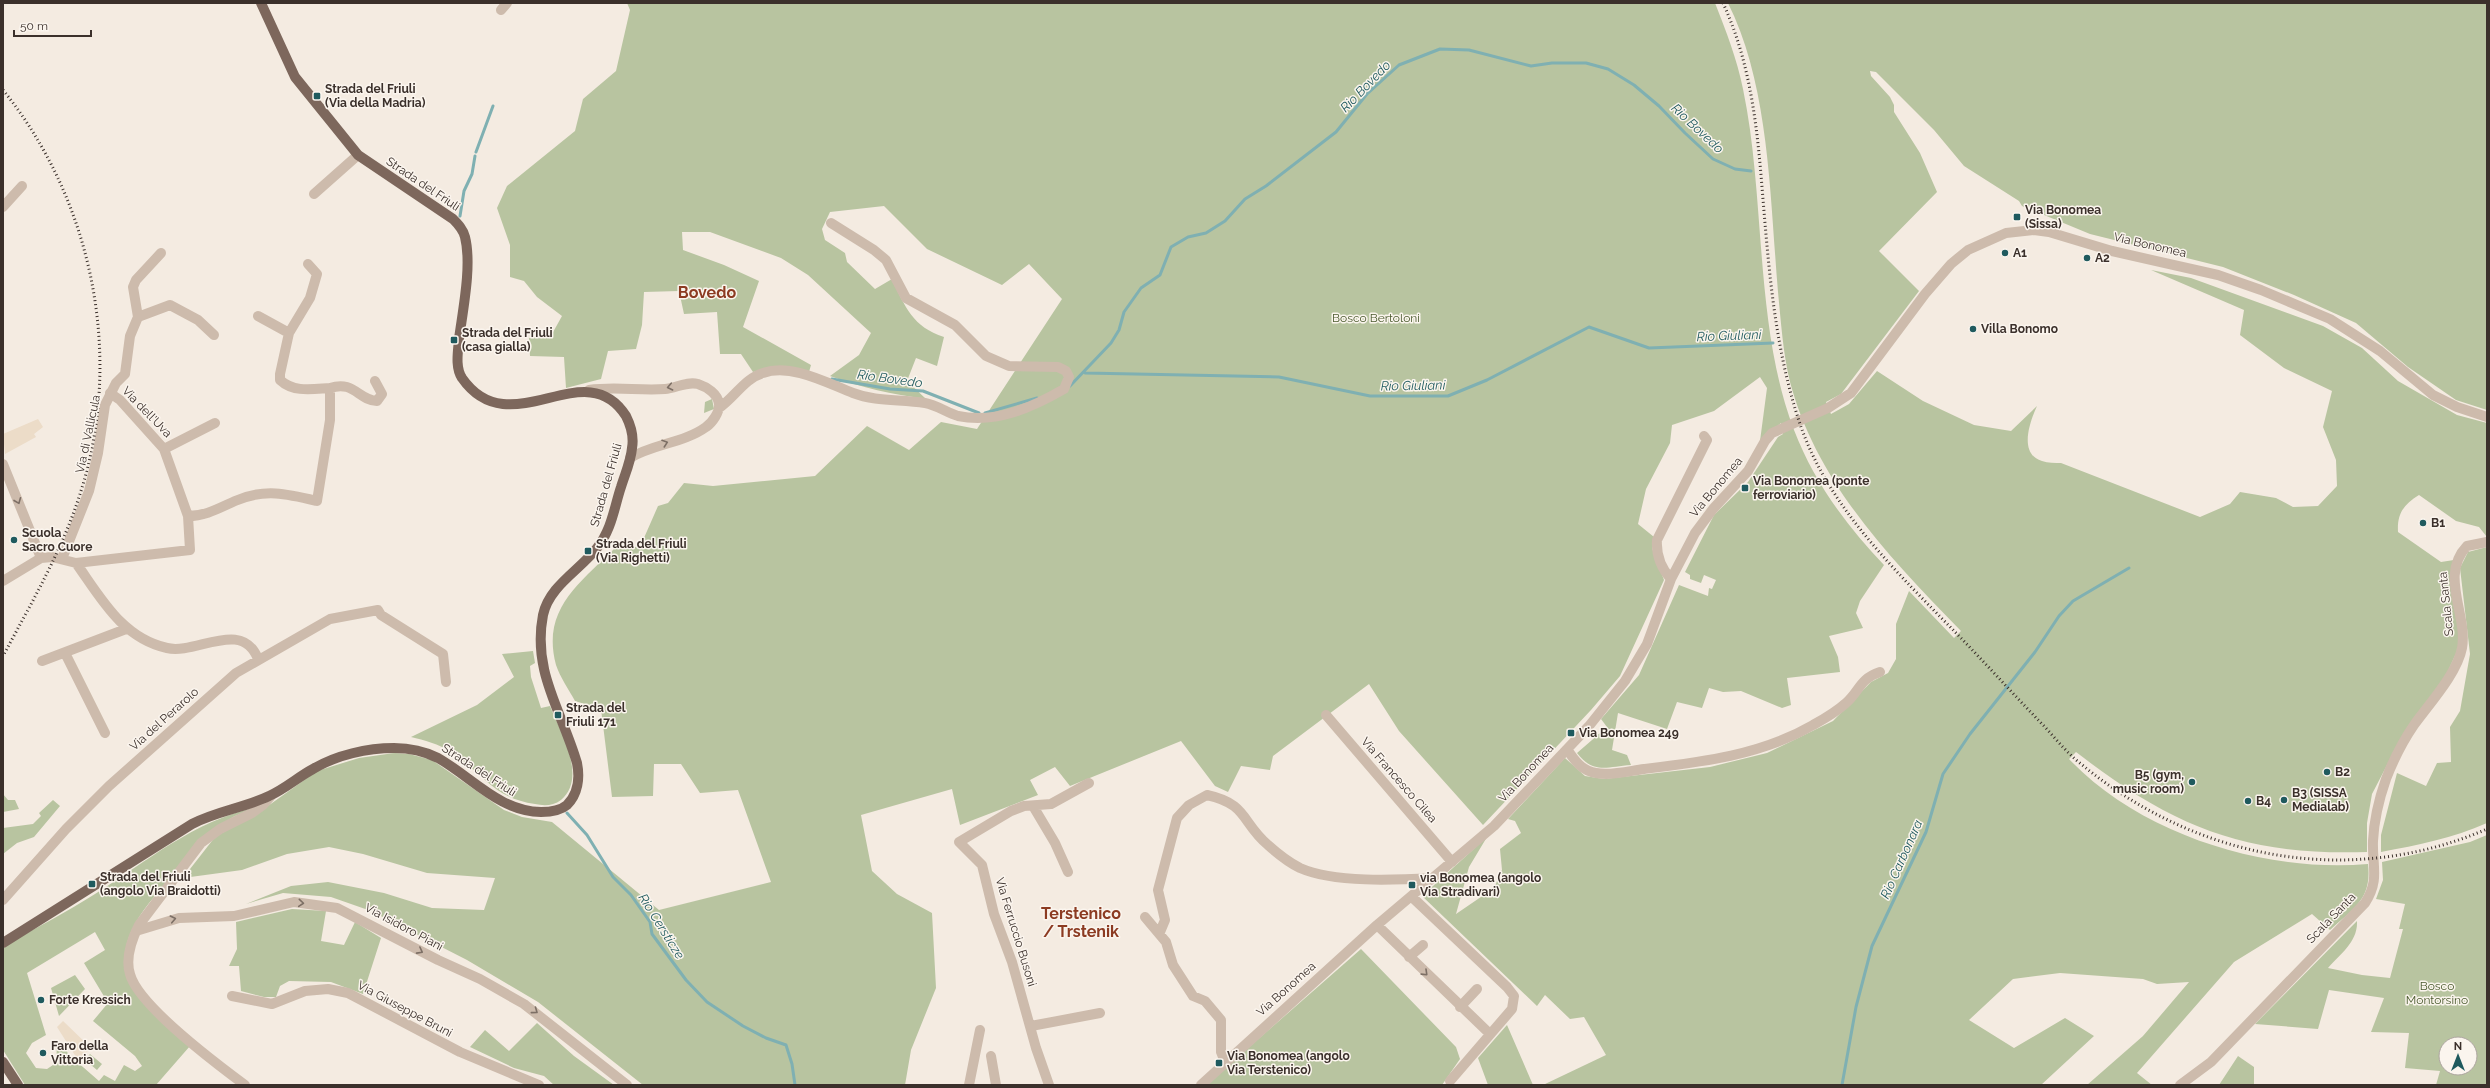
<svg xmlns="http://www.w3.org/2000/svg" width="2490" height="1088" viewBox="0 0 2490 1088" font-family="Raleway,sans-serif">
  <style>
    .green { fill: #b8c4a0; fill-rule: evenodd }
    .plaza { fill: #ecdcc8 }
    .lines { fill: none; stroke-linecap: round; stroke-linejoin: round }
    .stream { stroke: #7fb0b2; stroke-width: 3 }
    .minor { stroke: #cdbbac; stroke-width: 10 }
    .major { stroke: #7d675c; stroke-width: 10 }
    .rail { stroke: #3b302b; stroke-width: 3; stroke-dasharray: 1 3; stroke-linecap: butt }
    .oneway { stroke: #7d6f65 }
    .poi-dot { fill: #1f5a5e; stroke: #fbf5ee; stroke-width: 1.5 }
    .labels { text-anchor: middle; stroke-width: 3; stroke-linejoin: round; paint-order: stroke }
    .poi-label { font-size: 12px; font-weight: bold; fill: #3b302b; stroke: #fbf5ee; text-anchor: start }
    .street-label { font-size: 12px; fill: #3b302b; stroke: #fbf5ee }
    .park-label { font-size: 12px; fill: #4a5a2e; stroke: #fbf5ee }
    .water-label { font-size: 13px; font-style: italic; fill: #1f5a5e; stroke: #fbf5ee }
    .district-label { font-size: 16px; font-weight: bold; fill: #8c3b22; stroke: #fbf5ee }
  </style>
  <rect width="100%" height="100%" fill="#f4ebe1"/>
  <path class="green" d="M627,3h1088c11,28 22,56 28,86 23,110 11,236 51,341 20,52 52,95 90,135l-24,36 -4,12 7,15 -34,8 9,21 2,15 -53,6 4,27 -9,3 -41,-17 -18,1 -14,-4 -7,20 -25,-6 -10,27 -49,-16 -6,37 15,5 4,10c-25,2 -38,9 -54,-12l30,-26 -6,-8 38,-44 40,-90 29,11 1,-8 3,1 4,-9 -12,-5 -3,8 -11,-4v-4l-5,-3 29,-57 34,-33 30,-45 5,-3 -2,-11 -21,18 7,-53 -7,-11 -46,34 -42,14 -2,18 -24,46 -8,35 16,13 -2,11 12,32 -44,96 -29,34 -108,115 -84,-94 -30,-47 -96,72 -3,14 -29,-4 -13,26 -13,-6 -34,-45 -111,45 -15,-19 -25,13 8,15 -78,30 -8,-36 -91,26 11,56 25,23 35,19 4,75 -25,62 -6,35h-262l-105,-83 -71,-42 -96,-49 -40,-14 -48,-4 -37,11 45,-18 37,-4 56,11 48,15 52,2 11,-32 -68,-5 -64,-19 -34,-7 -42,7 -45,16 -59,8 32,-41 43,-24 59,-42 42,-13 35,-5 15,1 23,6 72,50 18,7 30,5 107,88 112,-28 -33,-92 -38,3 -19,-29h-27l-1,32 -41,1 -11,-88 -26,-8c-6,-11 -15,-24 -19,-36 -15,-56 24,-82 60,-118h24l18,-41 10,-3 16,-20 29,3 102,-10 52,-50 42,24 32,-28 36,7 85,-130 -33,-35 -27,21 -75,-36 -43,-43 -54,6 -8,17 3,11 20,13 2,9 28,27 17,-10c13,28 21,48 52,58l-7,29 -21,-8 -9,23 19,18c-35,-5 -63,-11 -96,-23l29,-21 12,-22 -63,-58 -27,-17 -71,-26h-28l1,18 41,15 35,16 -16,46 68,38 -2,7 -34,-5 -22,5 -12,-18h-21l-3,-42 -33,2 -5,-23 -35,1 -2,33 -6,24 -28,2 -7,28 -35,9 -2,-31 -34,-1 -1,-18 23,-4 10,-18 -25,-19 -13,-16 -14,-4v-32l-13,-37 10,-22 68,-55 8,-32 33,-28 14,-61z
    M1728,3h759v407l-31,-10 -48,-33 -52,-44 -62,-28 -71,-28 -133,-33 -68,-28 -3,-5 -55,-35 -30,-36 -58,-58 -6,-1 1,5 19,21 4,8v7l26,41 17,39 -58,59 40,40 -78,103 -15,8 5,12 18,-10 28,-33 46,30 51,24 37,6 26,-25c-7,15 -19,48 5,55 6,2 13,2 19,2l139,54 30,-13 10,-12 36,6 17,9 25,-1 19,-20 -1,-26 -13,-33 9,-36 -48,-23 -44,-33 4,-25 -93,-40 40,8 132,48 39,22 36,33 59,34 30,8v114l-8,-10 -23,-6 -37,-26c-16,10 -22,19 -21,37l43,30 13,-2 6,85 -14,30 -49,71 -25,48 -5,29v29c-123,4 -194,-25 -291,-100l-7,7c72,76 197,114 299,105 4,35 -14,44 -38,66l-18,-16 -78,48 -97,111 15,12h-65l56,-49 46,-54 -32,2 -14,-5 -83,-6 -47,6 -44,41 45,28 51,-30 29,18 -53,49h-498l63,-30 -22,-38 -14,2 -25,-24 -8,11 -115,-110 65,-59 -18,30 -13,47 38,-26 8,-18 -2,-21 21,-16 -6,-12 -7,-2 57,-61 20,18 19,3 106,-12 57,-14 66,-32 38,-39 17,-9 8,-14v-35l13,-33 45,47 7,-7c-71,-73 -144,-148 -171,-249 -7,-29 -9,-60 -12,-90 -8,-92 -8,-205 -50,-289z
    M712,399l2,10 -10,4 1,-11z
    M2487,547v276c-34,15 -69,22 -106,29v-17l16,-62 29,13 11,-23 14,-1 -1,-35 10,-16 10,-57 -10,-86 8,-16z
    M533,651l2,12 -5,3 1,11 10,31 9,-2c10,25 38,71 11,94 -8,6 -17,6 -26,4 -41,-5 -53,-32 -84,-52 -12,-8 -27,-12 -40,-15l66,-32 37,-28 -12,-23z
    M3,794l5,6h7l4,9 -16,3z
    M53,800l7,6 -26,31 -17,6 -14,11v-26l30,-4 8,-8 -2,-3z
    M255,808c-8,4 -18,6 -25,11 -13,10 -25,26 -36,37 -32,32 -83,75 -66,125l62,65 -34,39h-131l-22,-35v-101l5,-5c29,-17 59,-32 87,-50 51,-32 100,-74 160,-86zM95,932l10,18 -21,13 24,40 -15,18 42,35 7,10 -7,5 -11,-6 -9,16 -11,-6 -5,6 -31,-27 -2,-6 -5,-3 -4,1 -1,17 -9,6 -11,-1 -10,-15 6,-10 14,-8 -19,-62z
    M2487,835v250h-51l4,-14 -35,-3 4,-35 -38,-1 13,-34 -55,-8 -11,39 -63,-5 102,-103c1,21 -17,33 -29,47l34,7 28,3 13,-49h-4l6,-25 -29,-5 7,-19 -1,-18 88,-20zM2446,1044h24v24h-24z
    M292,909l34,2 -5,30 23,4 11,-23 26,16 -18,56 -32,-12 -42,-1 -9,5 -4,11h-12l-23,-6 -2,-25h-10l8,-17 -1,-27z
    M1361,949l95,98 4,12 -18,26h-236z
    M75,975l10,14 -26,27 -8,-28z
    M537,1023l37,33 40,29h-60l-10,-9 -30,-8 -44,-21 15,-17 24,21z
    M1507,1025l26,60h-45l-10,-27z
    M90,1054l12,10 -5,6 -12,-10z
    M2238,1056l16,11v18h-35z"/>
  <path class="plaza" d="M38,419l5,8 -9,7 2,3 -31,17 -2,-20z
    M63,1021l28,27 -13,12 -21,-33z"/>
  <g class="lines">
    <path class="stream" d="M476,152l17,-46
      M460,216l4,-25 8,-17 3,-18
      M1085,373l194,4 91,19h78l39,-16 102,-53 60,21 124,-5
      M832,379l58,10 33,2 56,22
      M1070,386l41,-43 8,-13 5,-18 17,-24 19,-13 11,-28 17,-10 18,-4 19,-12 20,-22 21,-13 70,-54 31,-38 32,-29 41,-16 29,1 62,16 21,-3h34l22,6 26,16 25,21 26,27 28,26 22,10 16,2
      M985,413l52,-15
      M567,813l20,22 26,42 18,18 19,27 2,12 34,46 21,22 36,24 23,12 20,7 6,19 3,21
      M1842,1085l14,-78 16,-61 54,-114 17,-58 27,-40 65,-82 24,-36 14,-15 56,-33"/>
    <path class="minor" d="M501,10l6,-7
      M314,194l44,-39
      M3,207l19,-21
      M258,316l31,17
      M138,317l32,-12 28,15 16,15
      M330,388c24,-8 28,12 47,13l5,-7 -7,-13
      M589,390c26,-4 50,1 76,-1 11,-1 22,-8 33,-5 9,3 20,10 21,20 1,8 -7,19 -13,23 -22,16 -53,17 -76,31
      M110,393l10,7 44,49 24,67
      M719,408c15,-10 26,-30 44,-35 28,-10 64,10 90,20 23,9 47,6 72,10 12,2 22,10 33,13 38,8 75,-9 106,-27l5,-12 -3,-6 -8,-4 -49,-1 -23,-10 -31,-31 -49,-27 -20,-38 -12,-10 -43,-27
      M164,449l51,-26
      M3,464l38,94
      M62,559l27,-68 9,-38 7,-48 11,-22 9,-9 5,-38 8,-19 -5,-30 3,-7 25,-27
      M76,563c25,35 46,75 91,85 29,7 75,-30 91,11
      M1671,579c-10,-11 -15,-24 -14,-39l50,-100 -3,-4
      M3,581l38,-23 11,-1 24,6 114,-13 -2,-34c18,0 31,-8 47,-15 29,-13 53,-7 82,0l13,-81v-32c-17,1 -36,5 -50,-8v-6l9,-41 21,-35 7,-24 -9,-10
      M65,653l40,80
      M42,661l84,-32
      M1326,715l126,147
      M1567,749c7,11 15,22 29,24 15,3 33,-2 48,-4 58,-7 117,-14 169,-44 11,-6 23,-13 33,-22 14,-12 13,-24 34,-31
      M1033,806l22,37 13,29
      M1412,897l95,90 7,9 -2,13 -62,72
      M3,900l63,-71 43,-43 127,-113 94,-54 48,-9 3,5 62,39 3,28
      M1145,917l21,25 7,23 20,31 12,5 16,19v32l4,10
      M1377,925l113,109
      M136,931l43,-13 55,-2 60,-14 43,6 101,52 42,19 44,25 103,81
      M1160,932l5,-12 -7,-30 19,-72 12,-13 18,-10c41,9 34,27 61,50 10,9 20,17 32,23 34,15 96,12 133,10
      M1409,957l14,-12
      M232,996l40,8 33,-13 23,-2 20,4 112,59 79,33
      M1460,1007l17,-18
      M1031,1026l69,-13
      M991,1056l5,29
      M245,1085c-27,-20 -107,-80 -115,-111 -5,-16 2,-35 9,-49l62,-82 19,-14 32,-16 11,-8 8,-9
      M969,1085l11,-55
      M1049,1085l-13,-37 -24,-86 -18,-48 -12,-49 -23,-23 52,-31 13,-5 27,-2 38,-21
      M1201,1085l176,-160 117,-99 95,-100 36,-45 22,-37 24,-65 24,-46 18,-24 35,-38 17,-30 7,-8 56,-25 23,-15 74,-99 26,-30 17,-14 38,-17 28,-3 15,2 63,19 106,24 43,15 69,29 50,32 53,44 24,12 30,10
      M2180,1085l31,-23 154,-159c15,-23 7,-37 8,-62 1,-21 6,-42 13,-62 7,-18 17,-38 28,-54 15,-21 43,-51 48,-77 6,-33 -23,-73 5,-102l20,-4"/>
    <path class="major" d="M3,943l189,-119c25,-13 52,-16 77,-28 16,-7 29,-19 44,-27 23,-14 55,-21 81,-21 16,0 30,3 44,10 35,20 61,53 103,54 9,0 19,-1 26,-7 11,-11 13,-27 10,-42 -15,-52 -45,-91 -34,-148 6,-29 37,-45 54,-67 15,-19 17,-40 24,-61 4,-13 10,-26 11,-39 2,-11 -1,-22 -6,-32 -41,-65 -116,31 -164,-38 -7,-11 -4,-26 -3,-39 4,-30 13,-74 6,-102 -2,-8 -7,-13 -12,-18l-95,-64 -63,-78 -34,-74
      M3,1062l15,23"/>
    <path class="rail" d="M1723,3c25,54 33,113 38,172 7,83 12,167 38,246 28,86 99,152 159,214 29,30 57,61 86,91 12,13 23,27 37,38 115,95 267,125 406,65
      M3,90c89,110 121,265 78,401 -18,58 -49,111 -78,165"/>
  </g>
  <defs><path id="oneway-chevron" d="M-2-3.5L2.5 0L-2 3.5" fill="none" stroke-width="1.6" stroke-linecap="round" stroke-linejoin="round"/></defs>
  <g class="oneway">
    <use href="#oneway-chevron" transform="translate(670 387) rotate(168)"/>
    <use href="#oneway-chevron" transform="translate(665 443) rotate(-19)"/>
    <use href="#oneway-chevron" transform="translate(18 501) rotate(68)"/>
    <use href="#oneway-chevron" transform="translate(301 903) rotate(5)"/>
    <use href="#oneway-chevron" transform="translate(173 919) rotate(-12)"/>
    <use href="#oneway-chevron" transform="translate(420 951) rotate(28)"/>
    <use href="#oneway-chevron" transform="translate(1425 973) rotate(44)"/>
    <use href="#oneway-chevron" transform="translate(535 1011) rotate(36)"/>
  </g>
  <g class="poi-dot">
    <rect x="313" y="92" width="8" height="8" rx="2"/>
    <rect x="2013" y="213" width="8" height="8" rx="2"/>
    <circle cx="2005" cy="253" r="4"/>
    <circle cx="2087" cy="258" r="4"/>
    <circle cx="1973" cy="329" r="4"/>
    <rect x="450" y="336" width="8" height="8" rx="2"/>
    <rect x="1741" y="484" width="8" height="8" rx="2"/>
    <circle cx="2423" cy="523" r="4"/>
    <circle cx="14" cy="540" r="4"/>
    <rect x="584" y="547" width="8" height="8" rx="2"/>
    <rect x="554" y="711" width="8" height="8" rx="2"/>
    <rect x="1567" y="729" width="8" height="8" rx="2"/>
    <circle cx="2327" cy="772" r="4"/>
    <circle cx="2192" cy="782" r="4"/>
    <circle cx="2284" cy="800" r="4"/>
    <circle cx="2248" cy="801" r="4"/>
    <rect x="88" y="880" width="8" height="8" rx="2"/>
    <rect x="1408" y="881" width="8" height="8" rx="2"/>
    <circle cx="41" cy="1000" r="4"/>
    <circle cx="43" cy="1053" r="4"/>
    <rect x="1215" y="1059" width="8" height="8" rx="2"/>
  </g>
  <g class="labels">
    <g class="poi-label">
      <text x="325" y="93">Strada del Friuli<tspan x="325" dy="14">(Via della Madria)</tspan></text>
      <text x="2025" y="214">Via Bonomea<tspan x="2025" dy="14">(Sissa)</tspan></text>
      <text x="2013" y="257">A1</text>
      <text x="2095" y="262">A2</text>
      <text x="1981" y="333">Villa Bonomo</text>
      <text x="462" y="337">Strada del Friuli<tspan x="462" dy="14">(casa gialla)</tspan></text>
      <text x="1753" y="485">Via Bonomea (ponte<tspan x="1753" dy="14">ferroviario)</tspan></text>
      <text x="2431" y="527">B1</text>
      <text x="22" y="537">Scuola<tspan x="22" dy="14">Sacro Cuore</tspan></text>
      <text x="596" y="548">Strada del Friuli<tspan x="596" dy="14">(Via Righetti)</tspan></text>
      <text x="566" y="712">Strada del<tspan x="566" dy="14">Friuli 171</tspan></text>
      <text x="1579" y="737">Via Bonomea 249</text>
      <text x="2335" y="776">B2</text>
      <text x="2184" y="779" text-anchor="end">B5 (gym,<tspan x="2184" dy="14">music room)</tspan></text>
      <text x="2292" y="797">B3 (SISSA<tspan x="2292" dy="14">Medialab)</tspan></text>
      <text x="2256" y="805">B4</text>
      <text x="100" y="881">Strada del Friuli<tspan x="100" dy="14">(angolo Via Braidotti)</tspan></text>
      <text x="1420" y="882">via Bonomea (angolo<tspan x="1420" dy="14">Via Stradivari)</tspan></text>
      <text x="49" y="1004">Forte Kressich</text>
      <text x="51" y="1050">Faro della<tspan x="51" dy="14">Vittoria</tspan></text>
      <text x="1227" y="1060">Via Bonomea (angolo<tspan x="1227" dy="14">Via Terstenico)</tspan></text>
    </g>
    <g class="street-label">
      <text transform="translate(423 184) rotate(34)" y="4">Strada del Friuli</text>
      <text transform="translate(2150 245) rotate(13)" y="4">Via Bonomea</text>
      <text transform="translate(147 412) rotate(46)" y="4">Via dell'Uva</text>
      <text transform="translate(88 434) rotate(-78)" y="4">Via di Vallicula</text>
      <text transform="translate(606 485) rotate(-74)" y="4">Strada del Friuli</text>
      <text transform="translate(1716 487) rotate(-50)" y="4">Via Bonomea</text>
      <text transform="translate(2446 604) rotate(-96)" y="4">Scala Santa</text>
      <text transform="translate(164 719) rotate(-42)" y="4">Via del Perarolo</text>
      <text transform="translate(479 770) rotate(33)" y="4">Strada del Friuli</text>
      <text transform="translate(1526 773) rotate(-47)" y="4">Via Bonomea</text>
      <text transform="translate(1399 780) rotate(49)" y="4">Via Francesco Cilea</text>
      <text transform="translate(2331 918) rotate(-46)" y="4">Scala Santa</text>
      <text transform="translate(404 927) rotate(28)" y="4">Via Isidoro Piani</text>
      <text transform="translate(1016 932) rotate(73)" y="4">Via Ferruccio Busoni</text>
      <text transform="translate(1286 989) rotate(-42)" y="4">Via Bonomea</text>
      <text transform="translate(405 1009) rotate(28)" y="4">Via Giuseppe Bruni</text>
    </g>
    <g class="park-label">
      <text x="1376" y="322">Bosco Bertoloni</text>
      <text x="2437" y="990">Bosco<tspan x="2437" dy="14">Montorsino</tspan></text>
    </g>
    <g class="water-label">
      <text transform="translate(1365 86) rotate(-46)" y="5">Rio Bovedo</text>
      <text transform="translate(1698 128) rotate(43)" y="5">Rio Bovedo</text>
      <text transform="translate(1729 335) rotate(-2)" y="5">Rio Giuliani</text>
      <text transform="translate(890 378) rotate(8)" y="5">Rio Bovedo</text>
      <text transform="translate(1413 385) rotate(-1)" y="5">Rio Giuliani</text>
      <text transform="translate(1901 859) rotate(-66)" y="5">Rio Carbonara</text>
      <text transform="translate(662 926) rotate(58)" y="5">Rio Cersticze</text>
    </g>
    <g class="district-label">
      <text x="707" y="298">Bovedo</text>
      <text x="1081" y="919">Terstenico<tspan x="1081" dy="18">/ Trstenik</tspan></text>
    </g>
  </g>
  <rect width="2490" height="1088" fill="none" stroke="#3b302b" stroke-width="8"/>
  <g transform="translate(2458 1056)"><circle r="19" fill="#fbf5ee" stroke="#aea6a0"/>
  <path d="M0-3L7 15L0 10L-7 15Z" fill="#1f5a5e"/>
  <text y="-6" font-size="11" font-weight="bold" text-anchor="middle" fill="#3b302b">N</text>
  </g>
  <path d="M14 30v6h77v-6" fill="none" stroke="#3b302b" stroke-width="2"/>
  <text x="20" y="30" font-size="12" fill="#3b302b" stroke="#fbf5ee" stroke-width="3" paint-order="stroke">50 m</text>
</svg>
